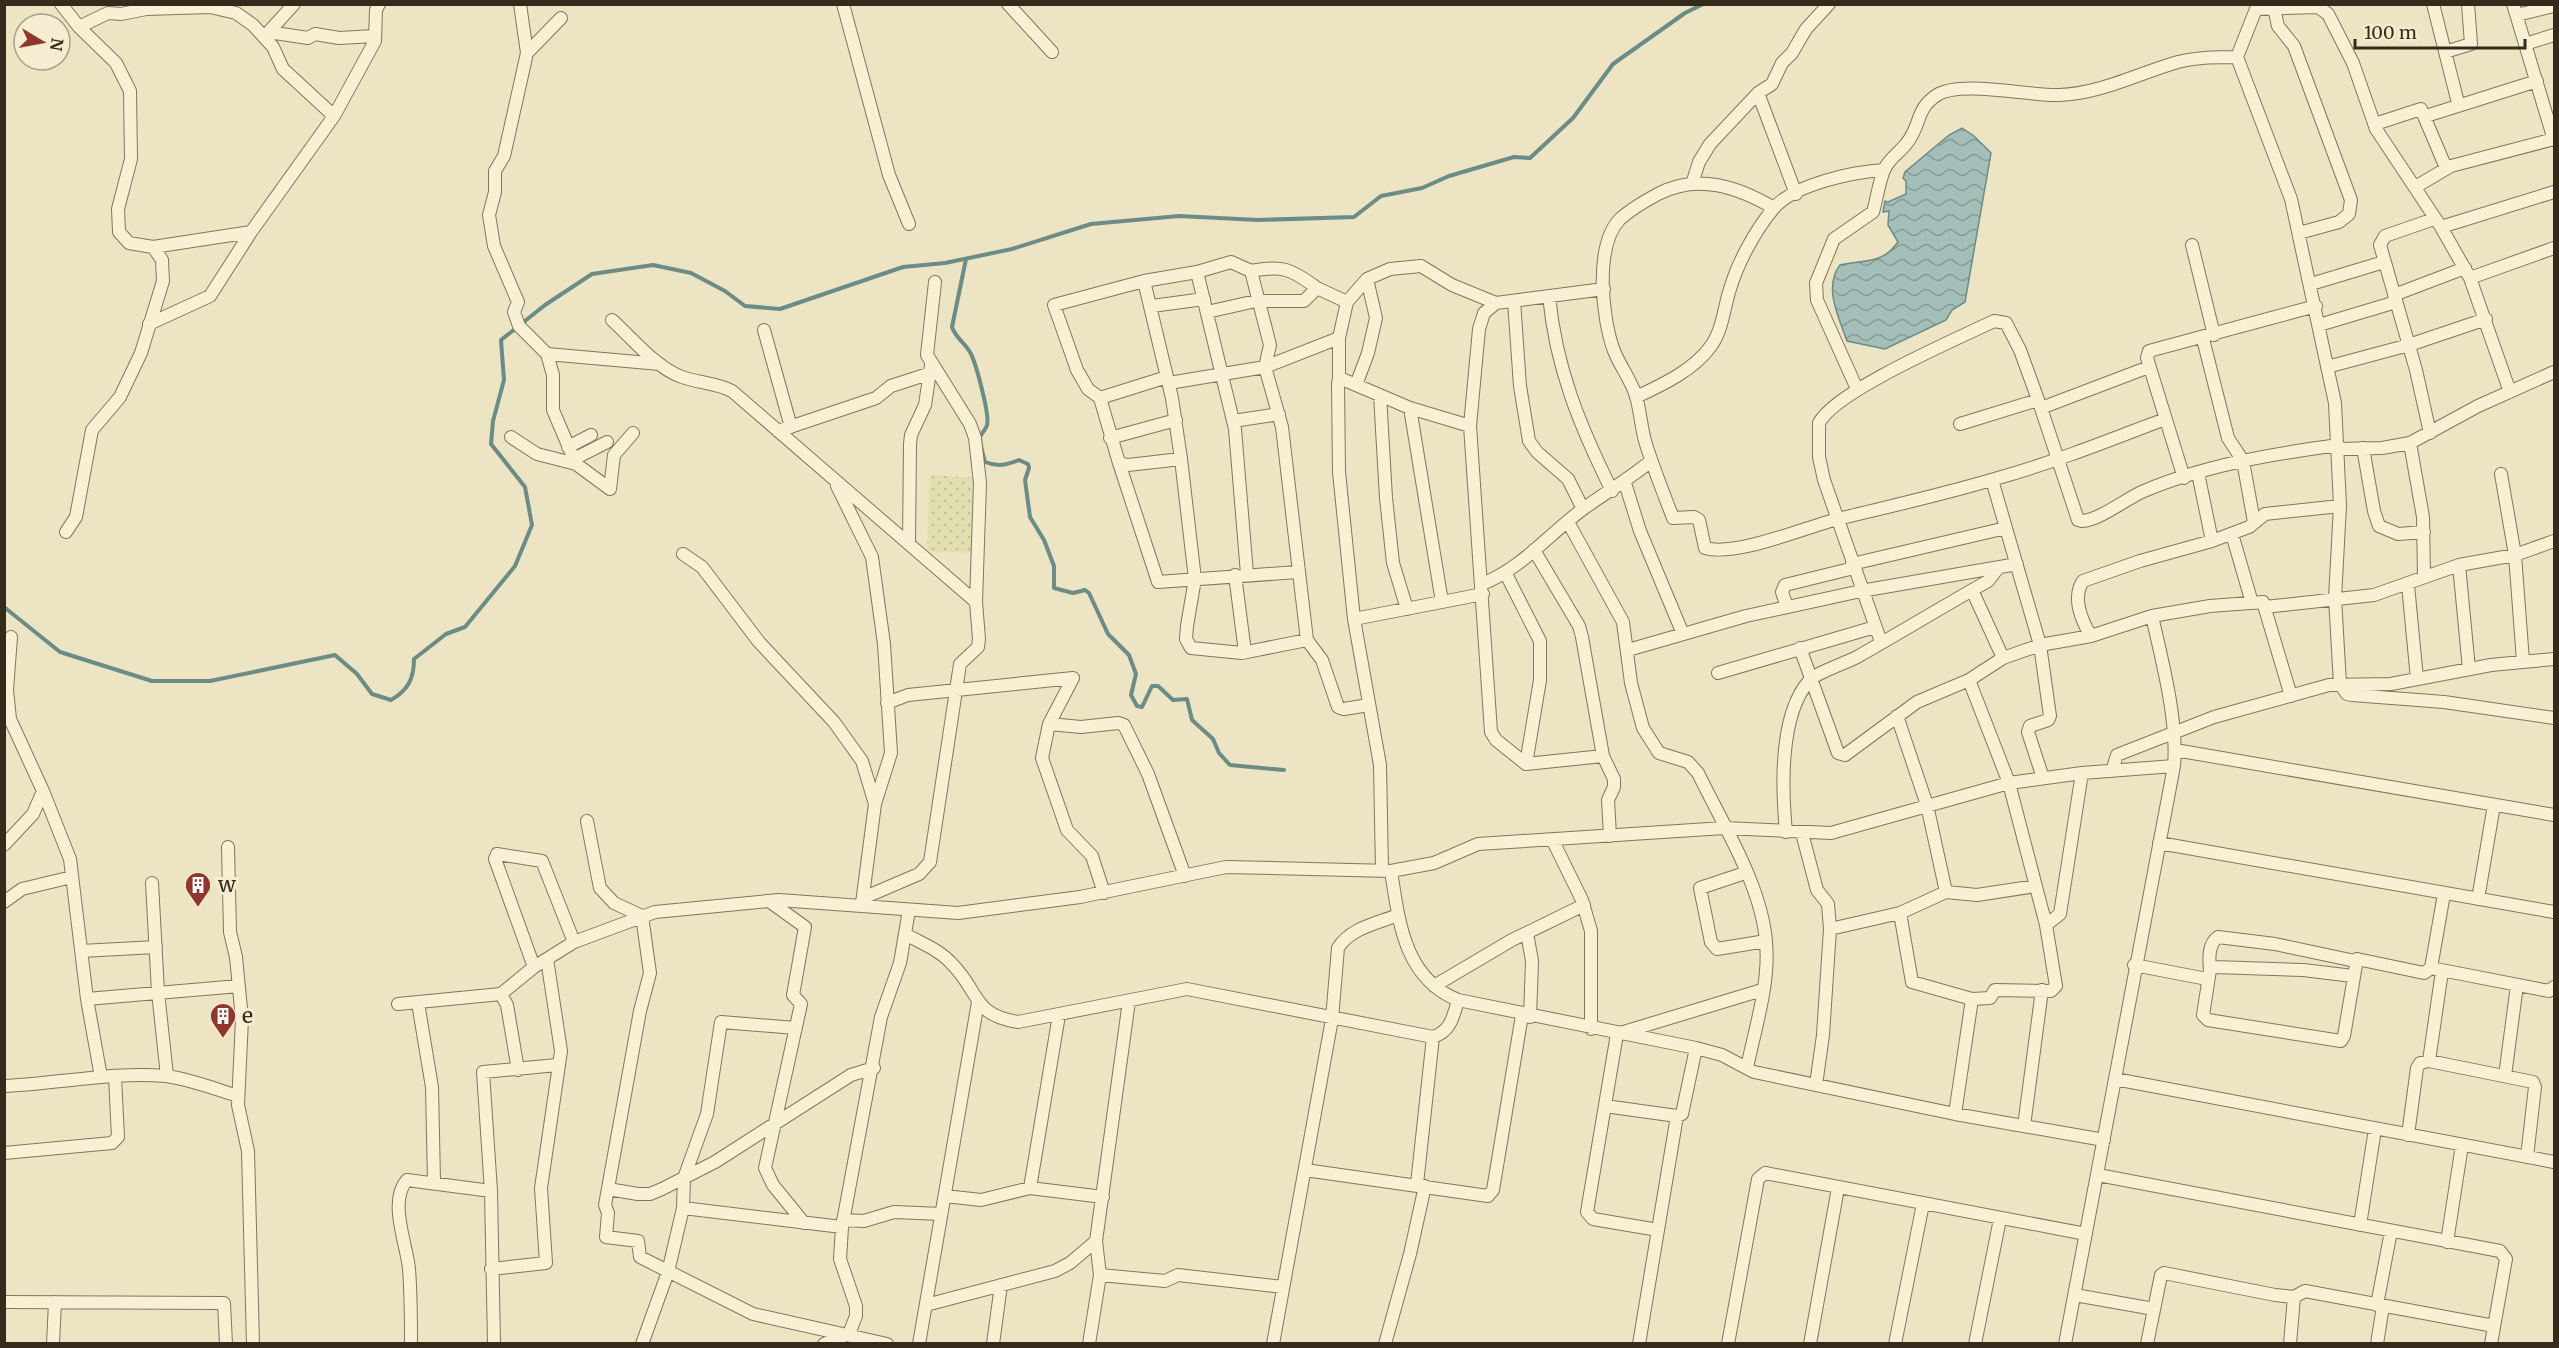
<svg xmlns="http://www.w3.org/2000/svg" width="2559" height="1348" viewBox="0 0 2559 1348" font-family="Merriweather,serif">
  <style>
    .farmland { fill: url(#farmland-dots) }
    .water { fill: url(#water-waves); stroke: #6b8c87; stroke-width: 1.5 }
    .lines { fill: none; stroke-linecap: round; stroke-linejoin: round }
    .stream { stroke: #6b8c87; stroke-width: 4 }
    .street-casing { stroke: #85755a; stroke-width: 14 }
    .street { stroke: #f7f0d4; stroke-width: 12 }
    .labels { text-anchor: middle; stroke-width: 6; stroke-linejoin: round; paint-order: stroke }
    .poi-label { font-size: 21px; fill: #352b1d; stroke: #f4edd1; text-anchor: start }
  </style>
  <defs>
    <pattern id="farmland-dots" width="8" height="8" patternUnits="userSpaceOnUse" patternTransform="scale(1.5)"><rect width="8" height="8" fill="#e1deaf"/><path d="M2 2h.1M6 6h.1" fill="none" stroke="#c2bf96" stroke-width="1.8" stroke-linecap="round"/></pattern>
    <pattern id="water-waves" width="16" height="10" patternUnits="userSpaceOnUse" patternTransform="scale(1.5)"><rect width="16" height="10" fill="#a4bfb9"/><path d="M0 5q4-4 8 0t8 0" fill="none" stroke="#869b96"/></pattern>
  </defs>
  <rect width="100%" height="100%" fill="#ece4c2"/>
  <path class="farmland" d="M930,475l49,3 -1,75 -51,-2z"/>
  <path class="water" d="M1962,128l12,8 17,17 -26,149 -13,8 -6,10 -61,29 -38,-8c-8,-23 -24,-54 -7,-76 25,-6 42,0 58,-23l-10,-17 1,-14 -6,1 2,-11 3,1 18,-8v-13l-3,-3 2,-6 44,-37z"/>
  <g class="lines">
    <path class="stream" d="M966,259l-14,68c4,12 14,16 19,27 5,10 19,61 16,71 -1,4 -5,8 -7,12 0,7 3,18 5,25 13,5 22,3 34,-2l9,4 1,4 -4,12 5,37 14,23 10,26v22l19,5 12,-3 4,3 19,41 21,21 7,19 -5,21 6,11 5,1 10,-21h6l15,14 14,-1 5,21 21,19 6,14 11,12 54,5
      M4,607l56,45 92,29h58l125,-26 22,19 15,20 19,6c17,-10 23,-21 23,-41l32,-25 19,-7 50,-61 17,-41 -7,-38 -34,-43 2,-23 11,-41 -3,-40 44,-35 47,-31 61,-9 38,8 34,18 20,15 35,3 123,-42 42,-4 67,-14 79,-25 88,-8 79,4 96,-3 27,-21 41,-8 27,-12 65,-19 16,1 43,-40 40,-54 72,-51 18,-9"/>
    <g class="street-casing">
      <path id="street" d="M61,4l18,23 37,36 14,28 1,68 -13,50 1,23 10,11 24,4 98,-15
        M520,4l7,49 34,-35
        M843,4l46,171 20,49
        M1008,4l44,48
        M2258,4l-21,53 54,142 44,204 5,103 -5,92 5,86 7,10 5,1 92,7 110,16
        M2433,4l25,99
        M2513,4l41,136
        M2274,8l4,18 16,20 57,154 -2,14 -10,8 -40,11
        M2257,9l61,-2 10,7 25,49 23,66 65,98 29,51 40,114
        M2517,15l37,-9
        M79,27l29,-14 13,1 25,-5 64,-2 26,6 17,12 20,22 10,22 51,47
        M265,36l29,-32
        M264,37l11,-4 33,5 7,-4 24,4 36,-2
        M2525,44l29,-9
        M2445,52l26,-8 -3,-40
        M527,53l-23,103 -9,15v21l-6,23 5,31 24,56 -4,10 5,14 28,28 113,10
        M1758,93l38,101
        M2426,116l111,-35
        M2375,124l46,-15 25,59
        M1692,184l7,-22 11,-18 48,-51 14,-9 10,-21 10,-10 14,-24 23,-25
        M2415,187l36,-21 103,-27
        M1774,208c-36,-21 -76,-35 -116,-14 -13,7 -27,15 -38,25 -26,27 -18,100 -6,132 6,15 17,29 22,45 4,14 5,30 9,45 8,26 18,51 28,77l21,-1 5,3 6,28c31,9 101,-21 133,-29 53,-13 107,-25 160,-41 57,-16 112,-38 167,-59
        M2441,227l113,-35
        M2192,245l22,90
        M1197,272l34,-10 20,9
        M2470,278l84,-30
        M1144,281l-90,24 23,65 11,19 12,9 19,65 9,2 53,-6
        M2311,284l73,-22
        M1317,288c-26,-19 -34,-23 -66,-17l19,74 -5,22 17,60 25,213 15,20 16,47 6,2 25,-4
        M2394,295l71,-27
        M1549,296c7,73 31,130 63,195
        M1514,301l6,85 9,55 8,11 31,27 15,30
        M1152,306l52,-7
        M1207,312l49,-11h48l13,-13 30,14
        M612,320c20,18 44,48 70,57 17,6 34,6 50,14l244,211
        M149,324l61,-28 41,-64 83,-116 41,-75 1,-31 3,-6
        M2319,325l77,-23
        M764,330l27,97
        M2203,339l25,99 15,23 11,61
        M2327,367l82,-22 77,-26
        M1339,380v-42l8,-36 20,-23 23,-10 31,-3 31,19 44,18
        M1169,383l96,-16 74,-29
        M1356,385l12,-32 8,-35 -9,-39
        M1857,389l-40,-89 -1,-17 18,-44 39,-27c4,-13 6,-32 12,-44 5,-10 14,-15 21,-24 15,-17 9,-35 31,-49 24,-15 91,1 122,0 41,-1 80,-22 119,-33 20,-5 39,-5 59,-5
        M1380,395l6,103 7,65 14,46
        M1636,397c26,-12 58,-27 75,-51 12,-17 13,-39 19,-57 8,-27 25,-58 43,-80 21,-25 80,-37 111,-39
        M1100,398l67,-21
        M1410,408l32,194
        M2041,408l108,-41
        M1233,421l46,-7
        M1960,424l78,-24
        M778,431l98,-33 15,-12 37,-12
        M2430,433l-14,-63 -36,-125 5,-9 49,-17
        M511,437l26,17 39,10 -23,-54v-35l-6,-21
        M1110,438l66,-18
        M2410,443l13,74 1,60
        M568,447l23,-12
        M2363,448l11,63 5,15 19,8 26,-2
        M2339,449l43,-1 28,-5 68,-37 76,-34
        M574,459l33,-17
        M1119,463l39,119 140,-10
        M576,464l34,25 4,-34 19,-22
        M2198,473l14,68
        M2501,474l14,81 8,106
        M2184,478l-37,-120 2,-7 167,-45
        M1992,480l48,165 10,71 -2,4 -18,6 -2,6 15,46
        M1625,483l15,48 43,103
        M837,486l35,71 12,87 7,109 -16,51 -13,99
        M1568,522l55,100 8,61 12,45 16,25 29,9 10,11c24,50 64,113 68,169 4,41 -11,86 -19,126
        M66,532l10,-15 16,-87 28,-33 21,-44 22,-72 -1,-21 -9,-13
        M2232,534l20,69
        M909,544l1,-100 1,-9 14,-30 6,-40
        M1534,550l45,76 3,11 21,119 11,23v8l-6,13 2,36
        M683,554l19,13 57,75 75,80 28,39 13,43
        M1852,564l154,-36
        M2459,565l10,104
        M1505,572l35,69v39l-14,84
        M1247,574l-12,-145 -38,-157 -53,9 28,117 9,61 14,120 -8,47 -1,13 5,9 51,5 65,-13
        M1235,575l10,77
        M1482,584c39,-15 67,-50 101,-75 22,-16 46,-30 68,-48
        M2408,585l9,94
        M1972,590l31,68
        M1787,607l-5,-15 3,-7 69,-17
        M2265,607l109,-12 85,-30 56,-10 39,-14
        M1354,619l129,-25
        M2091,636c-10,-16 -19,-39 -8,-55l57,-20 72,-20 37,-14 16,-13 75,-8
        M11,637l-4,53 3,29 33,72 27,68 17,140 14,78
        M1881,642l-57,-162 -5,-23v-34c16,-32 138,-84 175,-102l12,2 14,27 21,58 37,112 4,1c18,-1 45,-23 62,-30 61,-26 129,-37 194,-46
        M1800,648l38,105 7,2 72,-53 52,-22 34,-22 37,-13 51,-9 61,-20 58,-10 53,-4 28,94
        M1628,650l118,-34 115,-25 156,-27
        M1718,673l157,-46
        M1969,680l40,103 37,142 10,61 -5,5 -56,-1 -5,8 -18,1
        M887,703l21,-8 165,-17 -24,46 -7,34 25,72 25,26 12,37
        M1897,716l30,89 19,87
        M1049,724l32,3 37,-4 6,2 24,49 37,102
        M2175,750l379,65
        M1603,756l-77,8 -30,-24 -5,-8 -21,-306 9,-97 5,-16 12,-10 108,-14
        M2112,771l5,-16 97,-38 115,-32 62,-1 100,-19 63,-6
        M587,821l13,67 14,15 28,13 8,57 -10,38 -35,194 3,8 -2,24 32,4 2,16 113,57 134,30
        M1786,832c-4,-42 -7,-117 23,-151 6,-8 37,-18 48,-24 44,-25 87,-51 131,-76l10,-13
        M1802,833l15,57 11,14 2,25 -7,106 -7,50
        M1553,841l29,59 9,31v98
        M2159,843l395,69
        M4,845l29,-31 10,-23
        M228,847l2,85 6,25 6,62 -4,86 10,46 5,193
        M1382,871l-2,-106 -26,-146 -15,-147 -1,-90 4,-3 68,29 60,18
        M1391,871c8,51 13,107 67,129l238,48 26,7 32,17 201,42 149,26
        M1745,873l-45,15 11,54 6,7 49,-8
        M152,883l6,109 9,84
        M2444,894l-13,74 118,23 5,-4
        M863,898l56,-24 11,-12 30,-198 18,-17 1,-8 -3,-37 4,-119 -5,-45 -5,-14 -43,-69 8,-73
        M2478,899l16,-94
        M769,901l36,26 -12,68 8,9 -36,164 8,17 31,38
        M4,902l18,-13 50,-12
        M1900,913l12,69 60,17 -17,115
        M2046,925l14,-11 22,-141
        M1830,929l70,-16 46,-21 31,3 59,-9
        M1527,933l5,28 -2,56
        M905,934c16,9 35,16 47,30 28,28 20,51 66,58l169,-33 246,48c18,-6 20,-20 25,-37
        M81,951l75,-4
        M2134,965l73,14
        M534,967l-39,-108 2,-5 45,7 32,81
        M2210,970c-1,-11 -2,-26 8,-33l57,7 80,17
        M2353,976l-50,-6 -89,-3 -4,3 -7,45 5,5 133,21 3,-5 13,-77 67,14 7,-5
        M1434,986l78,-46 72,-35
        M501,994l6,11 11,65
        M87,999l152,-13
        M418,1003l14,84 2,95
        M398,1004l103,-10 33,-27 40,-25 81,-30 124,-12 179,13 122,-16 146,-30 165,4 43,-8 44,-19 246,-16 107,5 178,-50 73,-10 92,-7
        M2429,1061l13,-90
        M2505,1076l12,-91
        M2115,1079l439,83
        M4,1086c54,-2 109,-15 162,-10 24,3 49,13 72,20
        M1605,1106l72,10 5,-2 14,-66
        M2024,1126l18,-136
        M2408,1135l9,-67 3,-5 9,-2 104,21 2,5 -8,70
        M4,1153l108,-10 6,-6 -3,-60
        M1305,1170l183,26 5,-6 29,-175
        M2098,1175l402,76 6,8 -15,85
        M1417,1184l16,-147
        M1030,1188l29,-173
        M608,1189l30,5h12l12,-5 53,-27 136,-87 23,-7
        M945,1196l36,4 49,-12 73,9
        M683,1208l159,19
        M843,1220l21,1 30,-9 47,2
        M2360,1225l15,-96
        M1658,1230l-65,-11 -6,-7 30,-178 145,-44
        M2447,1242l15,-97
        M491,1269l55,-6 -5,-75 20,-137 -14,-92
        M1100,1275l65,6 13,-6 105,12
        M2075,1295l79,14
        M4,1302l220,1 2,41
        M926,1305l129,-34 15,-8 26,-22
        M2377,1305l14,-74
        M53,1344l2,-42
        M411,1344c0,-25 0,-50 -2,-75 -2,-24 -21,-68 -2,-89l84,11
        M494,1344l-3,-153 -8,-119 74,-7
        M642,1344l26,-72 15,-64 1,-30 23,-64 14,-92 75,6
        M824,1344l25,-10 7,-18v-10l-16,-47 2,-32 39,-210 19,-54 9,-53
        M919,1344l59,-342
        M993,1344l8,-59
        M1089,1344l11,-69 -4,-34 33,-240
        M1273,1344l59,-325 6,-71c12,-20 40,-25 60,-33
        M1385,1344l25,-90 15,-68
        M1639,1344l38,-228
        M1728,1344l30,-165 7,-6 321,61
        M1810,1344l28,-156
        M1895,1344l28,-140
        M1975,1344l25,-125
        M2065,1344l109,-578c4,-46 -12,-105 -22,-150
        M2147,1344l14,-69 3,-2 111,22 19,2 11,-6 189,35
        M2290,1344l4,-47
        M2377,1344l6,-38"/>
    </g>
    <use href="#street" class="street"/>
  </g>
  <defs>
    <g id="building-pin" transform="scale(1.35)"><path d="M0 17L-7.5 6A9.5 9.5 0 1 1 7.5 6Z" fill="#91362c" stroke="#f4edd1"/><path d="M-4-6H4V6H1V3H-1V6H-4ZM-2.5-4.3h1.7v1.8h-1.7ZM.8-4.3h1.7v1.8H.8ZM-2.5-1h1.7V.8h-1.7ZM.8-1h1.7V.8H.8Z" fill="#fff"/></g>
  </defs>
  <g fill-rule="evenodd">
    <use href="#building-pin" x="198" y="885"/>
    <use href="#building-pin" x="223" y="1016"/>
  </g>
  <g class="labels">
    <g class="poi-label">
      <text x="218" y="892">w</text>
      <text x="242" y="1023">e</text>
    </g>
  </g>
  <rect width="2559" height="1348" fill="none" stroke="#352b1d" stroke-width="12"/>
  <g transform="translate(42 42) rotate(100)"><circle r="28" fill="#f4edd1" stroke="#a89f89" stroke-width="1.5"/>
  <path d="M0-4.5L10 22L0 15L-10 22Z" fill="#91362c"/>
  <text y="-9" font-size="16" font-weight="bold" text-anchor="middle" fill="#352b1d">N</text>
  </g>
  <path d="M2355 39v9h170v-9" fill="none" stroke="#352b1d" stroke-width="3"/>
  <text x="2364" y="39" font-size="18" fill="#352b1d" stroke="#f4edd1" stroke-width="4.5" paint-order="stroke">100 m</text>
</svg>
